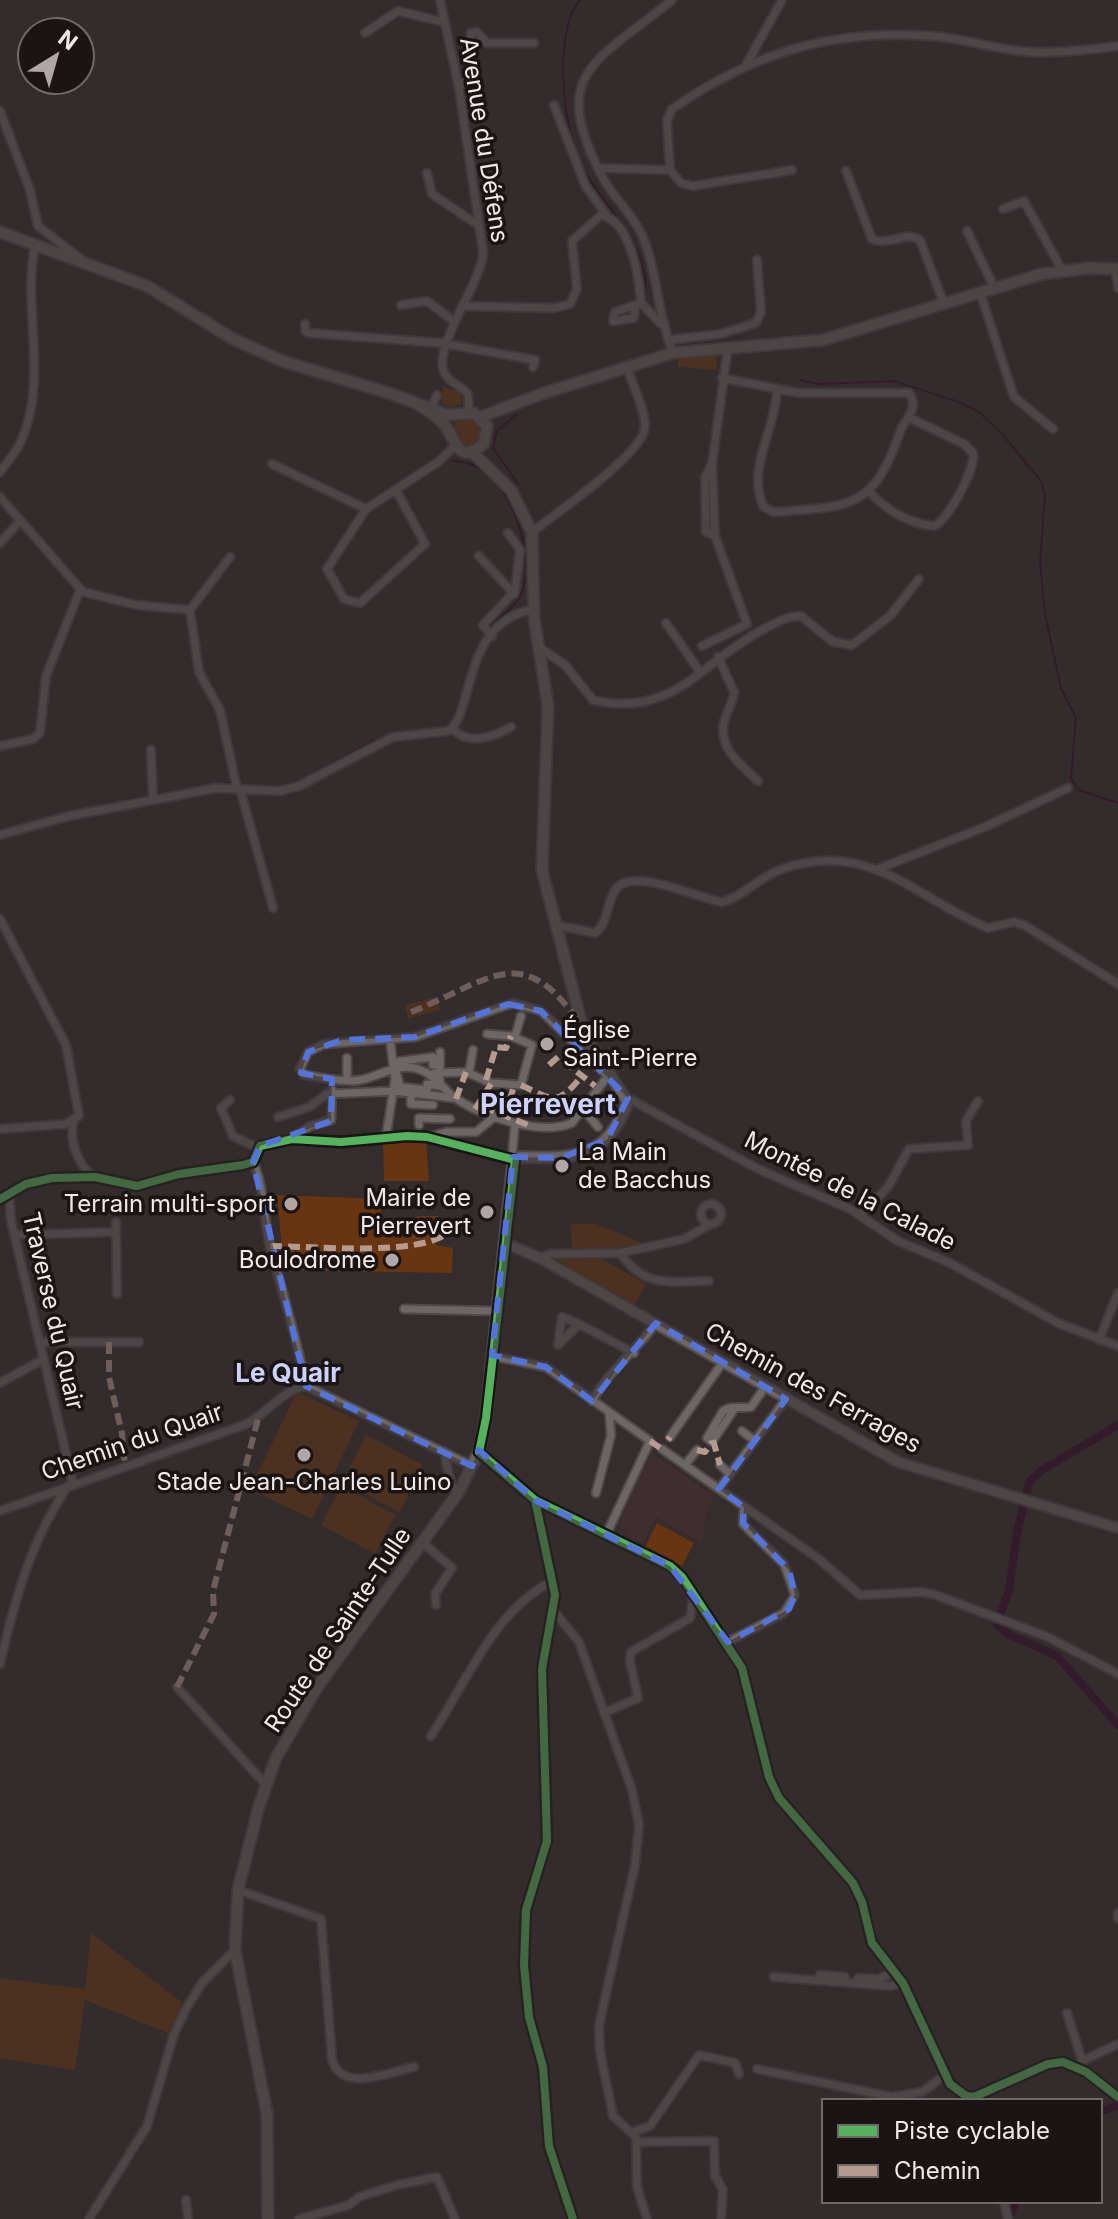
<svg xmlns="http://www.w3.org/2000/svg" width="1118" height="2219" viewBox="0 0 1118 2219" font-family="Inter,sans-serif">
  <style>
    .built { fill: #402d2f }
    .green { fill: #683510 }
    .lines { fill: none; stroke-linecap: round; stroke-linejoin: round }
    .stream { stroke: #310729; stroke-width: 2 }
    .canal { stroke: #310729; stroke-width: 8 }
    .minor-casing { stroke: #4f4849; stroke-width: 11 }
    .tertiary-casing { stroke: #4f4849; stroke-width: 13 }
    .secondary-casing { stroke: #4f4849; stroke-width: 14 }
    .minor { stroke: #6c6666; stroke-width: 7 }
    .tertiary { stroke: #6c6666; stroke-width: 9 }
    .secondary { stroke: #6b6363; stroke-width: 10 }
    .quiet { stroke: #b69a8f; stroke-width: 6; stroke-dasharray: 12 6; stroke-linecap: butt }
    .cycleway-casing { stroke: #1a1414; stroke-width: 13 }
    .cycleway { stroke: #56b35d; stroke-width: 8 }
    .marked { fill: none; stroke: #5274dc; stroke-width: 6; stroke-dasharray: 16 10; stroke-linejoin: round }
    .poi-dot { fill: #b0a6a7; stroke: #1a1414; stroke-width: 3 }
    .labels { text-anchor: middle; stroke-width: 7; stroke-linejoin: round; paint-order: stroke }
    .street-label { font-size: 24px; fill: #f2e8e8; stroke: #1a1414 }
    .poi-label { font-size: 24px; fill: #f2e8e8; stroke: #1a1414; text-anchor: end }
    .neighbourhood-label { font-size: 26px; font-weight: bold; fill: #cdd2fd; stroke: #1a1414 }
    .quarter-label { font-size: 28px; font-weight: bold; fill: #cdd2fd; stroke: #1a1414 }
  </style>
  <rect width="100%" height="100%" fill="#342c2d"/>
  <path class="built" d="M652,1453l56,39 2,-4 6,4 -9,20 -5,31 -46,-26 -13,27 -18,-8 3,-5 -10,-4 24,-60 3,1z"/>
  <path class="green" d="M716,354l1,16 -39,-3 1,-11z
    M443,386l17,7 2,10 -12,5 -8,-5z
    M454 431a14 14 0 1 1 28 0a14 14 0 1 1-28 0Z
    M436,997l4,13 -32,8 -3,-13z
    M426,1139l3,42h-45l-1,-40z
    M277,1195l105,4 -2,34 36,1 1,-18h21l-2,29 17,3 -1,25 -168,-3z
    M571,1224h25l44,18 1,5 -69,1z
    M599,1257l47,27 -13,23 -77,-48z
    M297,1392l62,29 -47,98 -62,-30z
    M366,1435l57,30 -23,47 -58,-30z
    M341,1486l54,29 -20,39 -54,-29z
    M657,1523l37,20 -12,23 -37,-19z
    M91,1933l93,71 -14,30 -85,-34 -10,70 -75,-12v-80l85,11z"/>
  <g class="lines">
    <path class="stream" d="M575,149c-12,-37 -21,-117 5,-149
      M580,163c23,45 63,71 66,125
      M800,380l19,4 75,-3 65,21 20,10 23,22 39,47 4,13 -5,69 5,51 16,74 15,30 -5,60 8,12 39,13
      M516,415l-19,16 -4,17 25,36
      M453,461c52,-2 86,90 68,134 -4,11 -22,22 -30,31
      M297,783l76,-42
      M157,794l73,-11
      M126,800l16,-3
      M19,826l95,-24"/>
    <path class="canal" d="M1118,1425l-76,45 -13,12 -12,51 -8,57 -12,34 11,10 49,22 61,69
      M1100,2112l18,-7
      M1009,2219l7,-18"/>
    <g class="minor-casing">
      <path id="minor" d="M440,0l19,88 24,164c-1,32 -50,92 -39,120 4,10 17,14 24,22l1,18
        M672,0c-78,64 -125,72 -68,180 11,19 29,35 38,55 16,38 15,79 31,118
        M365,33l33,-22 45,11
        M746,65l36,-65
        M459,88l11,-13 1,-42 6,-1 10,11h47
        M554,105l31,80 22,31
        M0,111l30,79 8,36 44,34
        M599,168l71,2 -3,-50 5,-11c80,-56 160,-80 258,-73 35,2 68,15 103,16 28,1 57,-2 85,-6
        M670,170l11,13 12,3 99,-16
        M846,171l26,68c15,8 33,-9 48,1l24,64
        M427,173l5,21 46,31
        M1003,209l21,-8 38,69
        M967,231l27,56
        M1115,268l3,20
        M980,292l34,105 39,32
        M641,303l19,20
        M401,305l26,-4 28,21
        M462,306l92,2 16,-4 7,-15 -5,-48 29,-26c30,6 38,63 40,88l-26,9 -2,9 21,-3 1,-10
        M305,324v7l4,2 132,10 94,17 -2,7
        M668,340l52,-6 36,-11 5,-11 -4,-52
        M722,378l77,15h110c11,16 -4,25 -9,39 -27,79 -51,74 -127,80l-10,-6c-16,-40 12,-75 14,-115
        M430,411l7,-16
        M272,464l94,45 72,-47 17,-16
        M712,464l-7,13 1,55 9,4
        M0,472c7,-10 16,-19 21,-31 28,-62 1,-132 14,-196
        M868,490c16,19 41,34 66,36 14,-6 42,-57 39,-73l-9,-9 -54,-26
        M0,497l83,95 54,13 53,5 9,62 21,38 17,79
        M366,509l-39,60 17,30 16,4 65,-59 -29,-54
        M532,532c22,-17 113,-80 113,-105 0,-19 -13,-42 -18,-60
        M0,543l20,-22
        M479,556l35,38
        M190,610l40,-53
        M666,623l34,49
        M492,636l-9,-11 32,-34 5,-41 -12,-17
        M702,646l45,-22 -32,-88 -3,-72 16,-117
        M540,648l25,17 28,35c82,19 109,-40 173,-72 11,-6 22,-12 35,-12l32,26 19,3 38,-29 29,-37
        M718,657l16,35c-1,11 -7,19 -10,30 -6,26 17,43 34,59
        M453,729c15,17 41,8 58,-2
        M0,746l33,-7 7,-6 6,-57 34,-86
        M151,750l2,49
        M240,789l33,119
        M0,835l69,-19 147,-28 63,3 20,-5 94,-49 55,-6c27,-15 12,-109 86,-122
        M878,869l109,-43 81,-38
        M0,919l66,126 13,71 -13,8 -66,5
        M555,925l40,8c14,-11 11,-31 21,-44 16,-23 83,10 106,13 23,-6 38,-26 60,-33 89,-30 133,29 206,59l26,-6 10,3 94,59
        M515,1037l6,-21
        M440,1052v17
        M433,1057v8h6l1,21 -13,-2v6l-27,-3 -6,-25z
        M347,1058v22
        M469,1073l4,-23
        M432,1077l2,-4 32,-1 25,11 30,2 11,-40 -21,-9 -24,-2
        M604,1081l-32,42c-31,13 -87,-6 -114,-23 -12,-7 -20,-22 -33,-28 -24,-13 -43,4 -65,8 -18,3 -39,-3 -56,-5l-4,-6 8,-17 16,-8 91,-7 98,-34 28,8 65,63
        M411,1093v11l22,1
        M628,1098l130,71 92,40 48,32 52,22 108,60 60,23
        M230,1100l-9,8 12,28 25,12
        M584,1110l14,17
        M278,1117l31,-10 18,-13 67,-3 59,7
        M74,1121c-6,18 4,44 19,55
        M419,1125v-7l31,1
        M386,1137l9,-58 -5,-39
        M430,1137l16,-5h30l17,-14
        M292,1139l18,-13 21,-6 1,-30
        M512,1157l3,-34
        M253,1162l7,-16 32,-7 49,3 66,-6 20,1 88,23
        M253,1162c12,27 10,56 17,85 13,47 27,92 36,139
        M9,1194l2,27 62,262
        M0,1199l26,-15 26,-6 43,-1 42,9 38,-11 78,-13
        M701 1214a10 10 0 1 1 20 0a10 10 0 1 1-20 0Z
        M860,1215l28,-28 21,-38 59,-4 -2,-24 12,-20
        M116,1222l1,72
        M14,1235l102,-3
        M620,1253l64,-14 27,-15
        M540,1258l10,-4 70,-1c25,36 50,28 89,28
        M404,1309l92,2
        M579,1324l-17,-7 -4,28 21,-21 55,29
        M1099,1340l19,-47
        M39,1342h100
        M492,1356l54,11 104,74 -43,92
        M0,1383l42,-23
        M592,1401c16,-30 44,-50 64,-78
        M735,1408l-23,34 -5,-4 16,-27c9,-6 19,-2 28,-4l14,-20
        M742,1431l13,10
        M670,1437l53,-75
        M662,1449l157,110 41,36 61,-3 12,2 115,43 70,37
        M444,1452l7,32 7,9
        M685,1465l12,-15
        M720,1465l10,9
        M719,1489l67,-90
        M596,1493l15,-58 -2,-23
        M535,1500l20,95 -13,74 5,172 -21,69 -2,55 5,52 14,50 6,79 24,73
        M0,1511l244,-86c23,-10 37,-35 62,-39l166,80
        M422,1542l30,26 -17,26 1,11
        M553,1610l26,32 53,148 7,35 -4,40 -36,160 1,27 13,64 23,21 1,50 10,32
        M728,1642l56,-29 11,-18 -11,-31 -41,-40 1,-17
        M0,1664c14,-62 31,-124 68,-178
        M177,1687l89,98
        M604,1713l34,-15 -8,-37 1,-9 59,-34 4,-25
        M431,1736c35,-52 63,-127 122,-155
        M238,1890l83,29 11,140c9,35 57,13 82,8
        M1118,1913v5
        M820,1975l25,2
        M774,1977l117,9 12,-3
        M858,1978l21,1 14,-7
        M1067,2013l15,47
        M1080,2062l38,-18
        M757,2069l135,28 30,-5 22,-16
        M633,2132l17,-6 49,-71 36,8 4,11
        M638,2142l76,-1 1,35 8,14 -2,29
        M186,2200l2,19
        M1004,2201l4,18
        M89,2219l58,-93 27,-92 13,-27 15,-24 33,-33
        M299,2219l50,-14 10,-8 38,-12 40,-8 18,42"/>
    </g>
    <g class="tertiary-casing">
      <path id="tertiary" d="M505,1243l35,15 358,204 220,66
        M479,1452l56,48 135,66 12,11 60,91 27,109 10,21 74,85 9,19 10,41 31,40 47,101 16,12 8,1 74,-33 15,-2 23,10 32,25"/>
    </g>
    <g class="secondary-casing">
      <path id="secondary" d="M0,232l147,54 86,53 49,22 110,33 55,21 27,-2 13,13 -3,17c-27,26 -29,-8 -41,-20 -7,-8 -18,-14 -27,-20
        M481,417l63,-24 129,-40 150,-13 219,-66 47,-6 29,1
        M268,2219l-1,-105 -32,-164 3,-60 21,-84 17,-48 40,-69 142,-196 21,-41 7,-34 27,-256 7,-5c55,2 86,2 108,-55l-43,-65 -43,-167 6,-164 -14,-89 -2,-85 -21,-42 -40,-39"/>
    </g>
    <use href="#minor" class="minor"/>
    <use href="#tertiary" class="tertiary"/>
    <use href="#secondary" class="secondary"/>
    <path class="quiet" d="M411,1012c81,-32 112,-74 171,15
      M549,1065l9,-8 37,29
      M486,1080l10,-33 10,1 5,-12
      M521,1085c33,16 36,21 60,-8
      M456,1099l10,-27
      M475,1109l16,-25
      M484,1113l5,-4 39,16
      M504,1118l10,-32
      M270,1246c41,0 150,11 179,-14
      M109,1342v35l13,57 3,32
      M668,1440l2,-3
      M713,1440l7,25
      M650,1441l12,8
      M697,1450l8,2 7,-10
      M177,1687l37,-73 -1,-23 45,-172"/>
    <g class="cycleway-casing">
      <path id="cycleway" d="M0,1199l26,-15 26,-6 43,-1 42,9 42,-12 64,-9 10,-3 7,-16 32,-7 49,3 66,-6 20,1 88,23 -29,258 -7,34 56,48 135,66 12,11 60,91 27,109 10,21 74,85 9,19 10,41 31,40 47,101 16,12 8,1 74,-33 15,-2 23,10 32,25
        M535,1500l20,95 -13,74 5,172 -21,69 -2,55 5,52 14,50 6,79 24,73"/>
    </g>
    <use href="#cycleway" class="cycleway"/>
  </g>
  <path d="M0 0H1118V2219H0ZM508,1004l33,7 87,87 -21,42 -46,18 -48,-1 -21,198 54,12 46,34 64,-78 130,76 -67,90 25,18 -1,16 46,47 6,25 -6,14 -61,33 -58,-76 -135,-66 -56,-50 -7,16 -166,-80 -53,-224 7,-16 71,-25 1,-42 -31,-6 7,-21 34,-12 73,-3z" fill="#342c2d" fill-opacity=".55" fill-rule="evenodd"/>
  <path class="marked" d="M508,1004l33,7 87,87 -21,42 -46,18 -48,-1 -21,198 54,12 46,34 64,-78 130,76 -67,90 25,18 -1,16 46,47 6,25 -6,14 -61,33 -58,-76 -135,-66 -56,-50 -7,16 -166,-80 -53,-224 7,-16 71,-25 1,-42 -31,-6 7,-21 34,-12 73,-3z"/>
  <g class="poi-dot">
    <circle cx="547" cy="1044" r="8"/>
    <circle cx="562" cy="1166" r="8"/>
    <circle cx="291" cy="1204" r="8"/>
    <circle cx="487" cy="1212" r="8"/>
    <circle cx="392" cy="1260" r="8"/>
    <circle cx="304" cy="1455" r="8"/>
  </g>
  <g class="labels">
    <g class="street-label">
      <text transform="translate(484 140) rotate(81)" y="8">Avenue du Défens</text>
      <text transform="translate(850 1191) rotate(27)" y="8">Montée de la Calade</text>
      <text transform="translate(53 1311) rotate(77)" y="8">Traverse du Quair</text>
      <text transform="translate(813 1388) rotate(29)" y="8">Chemin des Ferrages</text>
      <text transform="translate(132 1442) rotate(-19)" y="8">Chemin du Quair</text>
      <text transform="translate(338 1630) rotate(-56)" y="8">Route de Sainte-Tulle</text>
    </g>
    <g class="poi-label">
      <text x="563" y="1038" text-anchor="start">Église<tspan x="563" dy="28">Saint-Pierre</tspan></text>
      <text x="578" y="1160" text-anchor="start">La Main<tspan x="578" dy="28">de Bacchus</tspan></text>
      <text x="471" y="1206">Mairie de<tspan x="471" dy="28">Pierrevert</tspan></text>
      <text x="275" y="1212">Terrain multi-sport</text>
      <text x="376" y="1268">Boulodrome</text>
      <text x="304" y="1490" text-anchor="middle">Stade Jean-Charles Luino</text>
    </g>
    <g class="neighbourhood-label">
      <text x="288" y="1382">Le Quair</text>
    </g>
    <g class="quarter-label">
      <text x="548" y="1114">Pierrevert</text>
    </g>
  </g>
  <rect x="822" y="2099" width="280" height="104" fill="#1a1414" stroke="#706969" stroke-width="2"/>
  <rect x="838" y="2125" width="40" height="12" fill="#56b35d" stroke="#706969" stroke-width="2"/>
  <text x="894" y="2139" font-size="24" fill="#f2e8e8">Piste cyclable</text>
  <rect x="838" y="2165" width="40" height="12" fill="#b69a8f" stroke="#706969" stroke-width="2"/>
  <text x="894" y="2179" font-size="24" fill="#f2e8e8">Chemin</text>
  <g transform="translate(56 56) rotate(37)"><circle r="38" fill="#1a1414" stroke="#706969" stroke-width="2"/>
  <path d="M0-6L14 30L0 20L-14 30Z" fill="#b0a6a7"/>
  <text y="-12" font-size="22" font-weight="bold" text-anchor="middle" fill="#f2e8e8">N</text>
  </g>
</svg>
